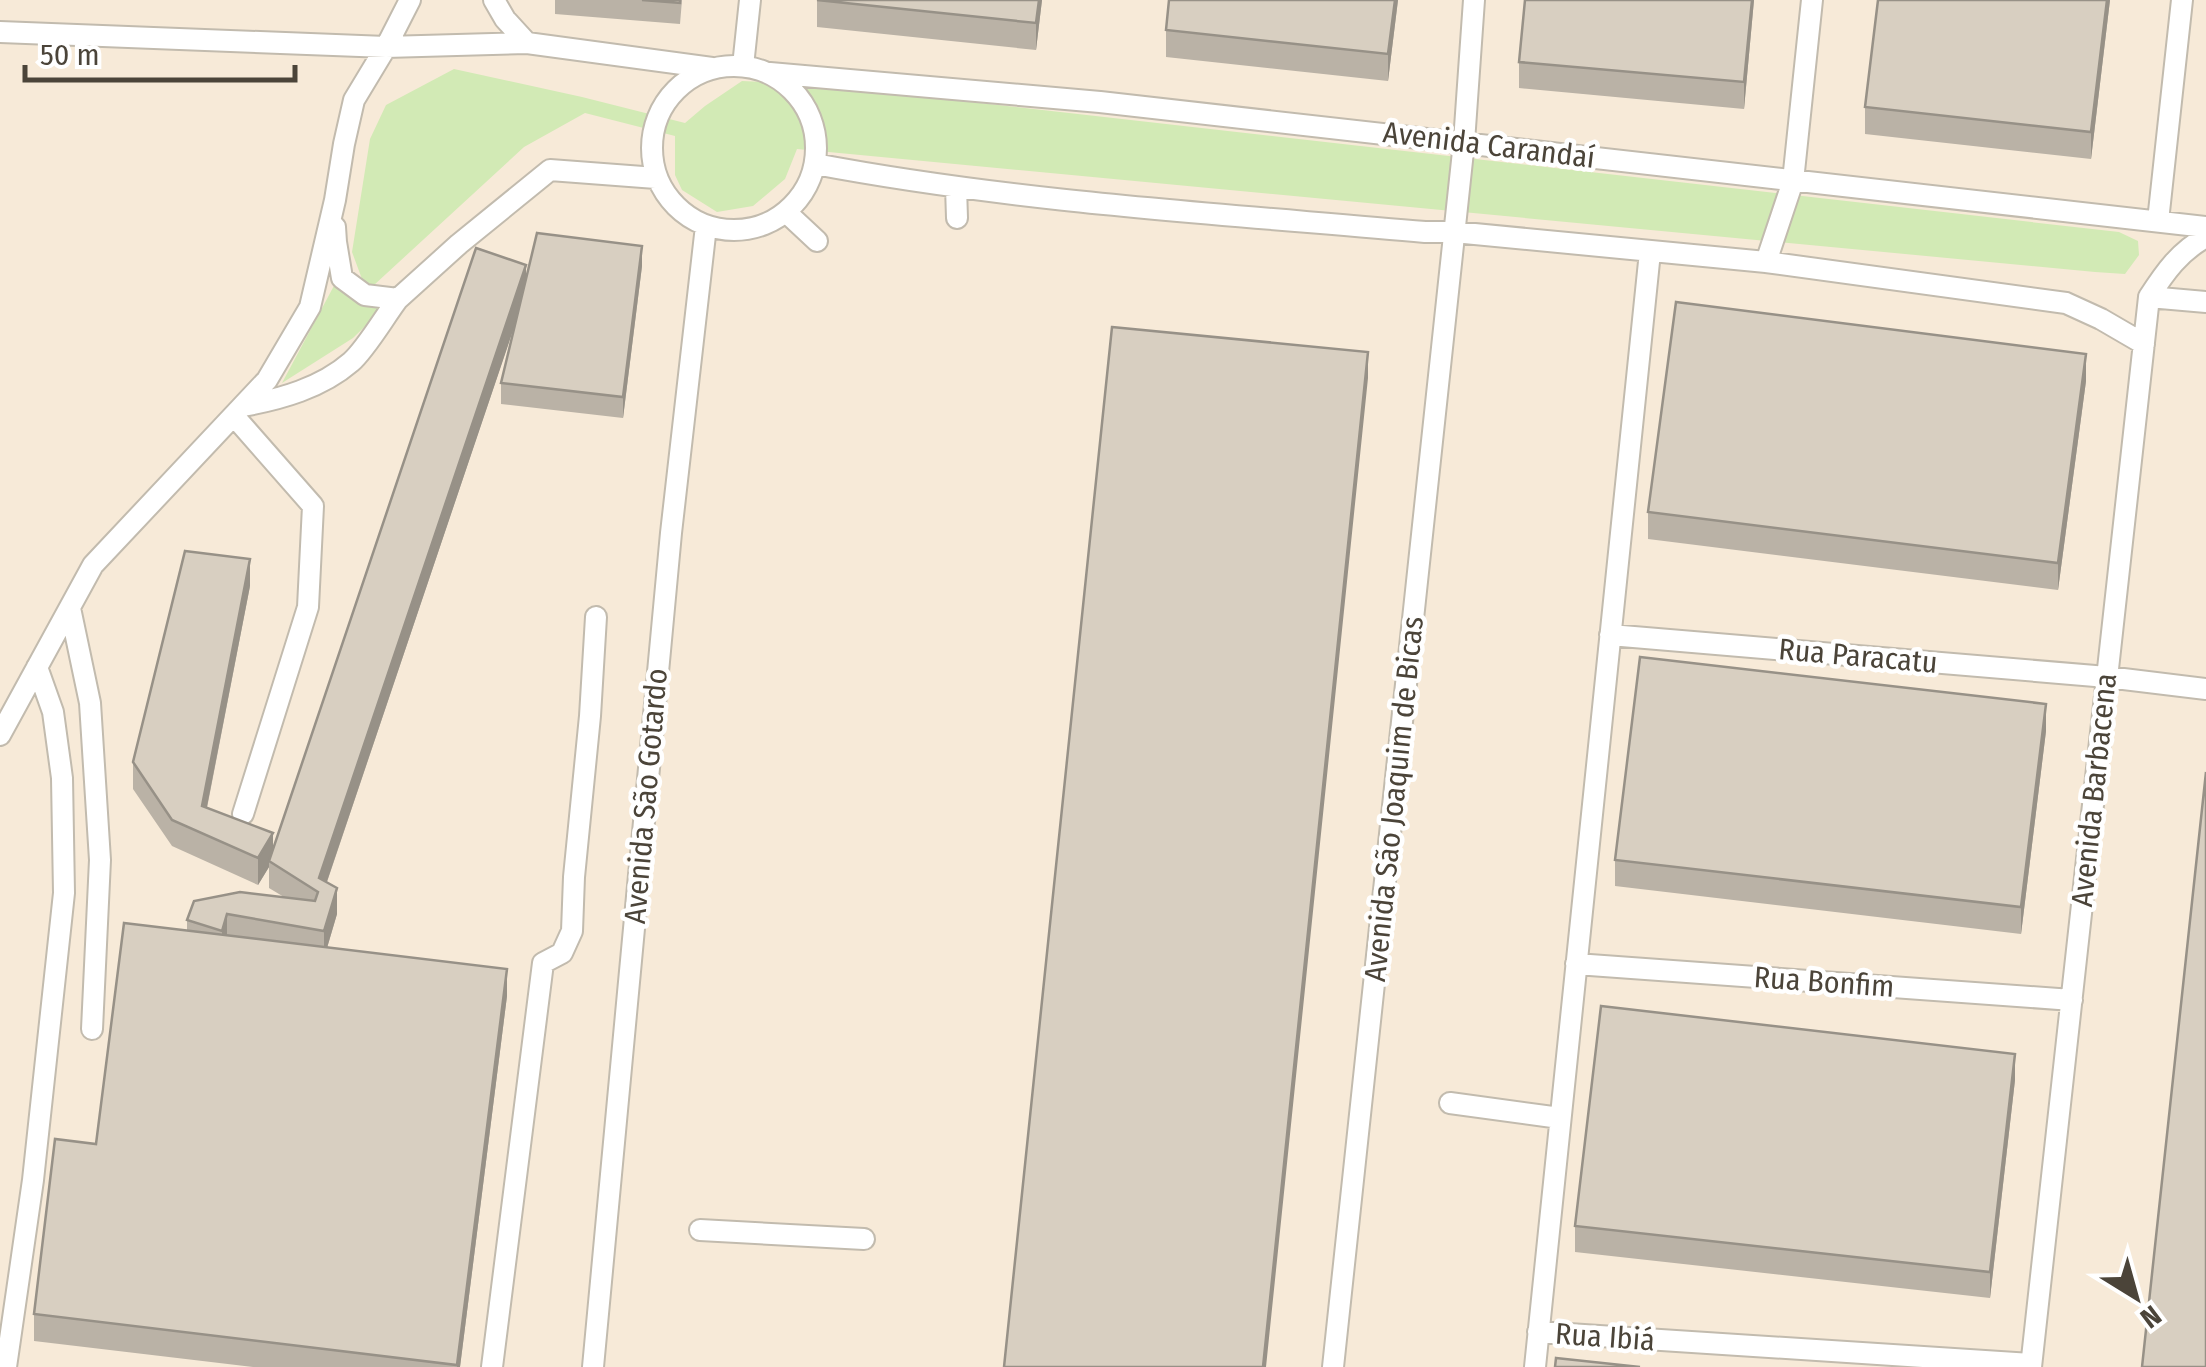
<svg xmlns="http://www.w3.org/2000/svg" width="2206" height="1367" viewBox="0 0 2206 1367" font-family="'Fira Sans Condensed',sans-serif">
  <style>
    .commercial { fill: #f7ead8 }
    .green { fill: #d2eab5 }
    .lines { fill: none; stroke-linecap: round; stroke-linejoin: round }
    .lane-casing { stroke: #c2bbae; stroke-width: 24 }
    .lane { stroke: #fff; stroke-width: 20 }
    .wall { fill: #bab2a6 }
    .shaded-wall { fill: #979187 }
    .building { fill: #d8cfc1; stroke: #979187; stroke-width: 2.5 }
    .labels { text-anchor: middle; stroke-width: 9; stroke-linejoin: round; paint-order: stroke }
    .street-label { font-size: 30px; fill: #4b4439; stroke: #fff }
  </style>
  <rect width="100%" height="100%" fill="#f6f3ec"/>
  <path class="commercial" d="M0,0h2206v1367h-2206z"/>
  <path class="green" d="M454,69l128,28 103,26 20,-17 37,-25 80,4 1297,147 19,9 1,14 -14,19 -30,-2 -1298,-123 -12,30 -32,27 -36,6 -35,-22 -7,-15v-39l-90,-23 -61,34 -163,150 25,9 -33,32 -71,45 54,-101 19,15 12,-15 -5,-3 -10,-27 18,-113 16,-34z"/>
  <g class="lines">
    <g class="lane-casing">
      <path id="lane" d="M494,0l11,19 22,24
        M0,32l386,15 141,-4 185,25
        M652 148a82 82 0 1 1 164 0a82 82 0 1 1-164 0Z
        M743,66l7,-66
        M770,73l330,29 1106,125
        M815,164c201,38 407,50 610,68h29l312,30 300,41 35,16 43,25
        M956,187l1,31
        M787,213l30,28
        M2158,221l24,-221
        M335,227l1,15 6,36 23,17 33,4 61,-55 91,-74 106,8
        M1766,262l27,-81 19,-181
        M2149,297l57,5
        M243,406c38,-7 78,-18 108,-44 15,-13 34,-46 47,-63
        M234,416l79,90 -5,101 -65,207
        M70,608l20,95 10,157 -8,169
        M1610,635l497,42 99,12
        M0,735l93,-170 174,-185 43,-73 25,-107 9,-56 10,-44 32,-53 24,-47
        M1576,964l496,36
        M1450,1103l110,15
        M700,1230l164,9
        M1538,1332l493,32
        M6,1367l27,-187 31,-287 -2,-115 -9,-66 -16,-45
        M492,1367l51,-404 19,-10 10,-22 2,-54 16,-161 6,-99
        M593,1367l78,-834 35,-307
        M1333,1367l131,-1225 10,-142
        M1535,1367l115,-1115
        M2031,1367l118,-1070c16,-25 31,-46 57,-60"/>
    </g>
    <use href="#lane" class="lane"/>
  </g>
  <path class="wall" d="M555,0h127l-2,24 -125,-10z
    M817,0h225l-6,50 -219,-23z
    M1398,0l-10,81 -222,-24v-27z
    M1754,0l-10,109 -225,-21v-26z
    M2110,0l-19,159 -226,-25v-27z
    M642,266l-19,152 -122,-14v-21l16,-65 -190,564 10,32 -10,34 180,48 -47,371h-207l-219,-26v-27l62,-170 91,-213v-11l97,-23 -15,-9v-21l-11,18 -86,-39 -39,-57v-27l117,-176 -43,222 66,42 253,-569z
    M2086,381l-28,209 -410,-51v-27z
    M2046,731l-25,203 -406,-48v-26z
    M2015,1080l-25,218 -415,-46v-26z"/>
  <path class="shaded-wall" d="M1039,0h3l-6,50v-27z
    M1395,0h3l-10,81v-27z
    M1752,0h2l-10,109v-27z
    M2107,0h3l-19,159v-27z
    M642,246v20l-19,152v-21z
    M526,265v27l-207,613v-27z
    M1368,352v26l-102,989h-3z
    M2086,354v27l-28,209v-27z
    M250,559v27l-48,246v-26z
    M2046,704v27l-25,203v-27z
    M273,833v27l-4,1v6l-11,18v-27z
    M337,888v26l-13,44v-27z
    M227,914v26l-5,18v-27z
    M507,969v27l-47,371h-3z
    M2015,1054v26l-25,218v-26z"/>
  <path class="building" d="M642,0h38v3z
    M817,0h222l-3,23z
    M1169,0h226l-7,54 -222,-24z
    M1525,0h227l-8,82 -225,-20z
    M1878,0h229l-16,132 -226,-25z
    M537,233l105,13 -19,151 -122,-14z
    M476,248l50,17 -207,613 18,10 -13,43 -97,-17 -5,17 -35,-11 7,-19 46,-9 75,9 3,-9 -49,-31z
    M1676,302l410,52 -28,209 -410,-51z
    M1112,327l256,25 -105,1015h-259z
    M185,551l65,8 -48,247 71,27 -15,25 -86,-38 -39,-58z
    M1640,657l406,47 -25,203 -406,-47z
    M2206,772v595h-64z
    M124,923l383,46 -50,396 -423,-51 21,-175 41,5z
    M1601,1006l414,48 -25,218 -415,-46z
    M1556,1358l84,9h-85z"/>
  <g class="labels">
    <g class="street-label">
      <text transform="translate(1489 145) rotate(7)" y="10">Avenida Carandaí</text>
      <text transform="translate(1858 656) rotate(5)" y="10">Rua Paracatu</text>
      <text transform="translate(2094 790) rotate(-84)" y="10">Avenida Barbacena</text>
      <text transform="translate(646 796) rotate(-85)" y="10">Avenida São Gotardo</text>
      <text transform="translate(1394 799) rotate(-84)" y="10">Avenida São Joaquim de Bicas</text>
      <text transform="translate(1824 982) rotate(4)" y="10">Rua Bonfim</text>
      <text transform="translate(1605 1337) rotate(4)" y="10">Rua Ibiá</text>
    </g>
  </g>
  <g transform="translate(2136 1297) rotate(143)" stroke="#ffffff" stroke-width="8" paint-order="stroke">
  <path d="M0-8L18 38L0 25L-18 38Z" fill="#4b4439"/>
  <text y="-15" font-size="28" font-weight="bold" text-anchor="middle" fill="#4b4439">N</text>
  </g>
  <path d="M25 65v15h270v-15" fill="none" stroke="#4b4439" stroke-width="5"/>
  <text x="40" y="65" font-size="30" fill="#4b4439" stroke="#ffffff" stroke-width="8" paint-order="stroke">50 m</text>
</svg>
